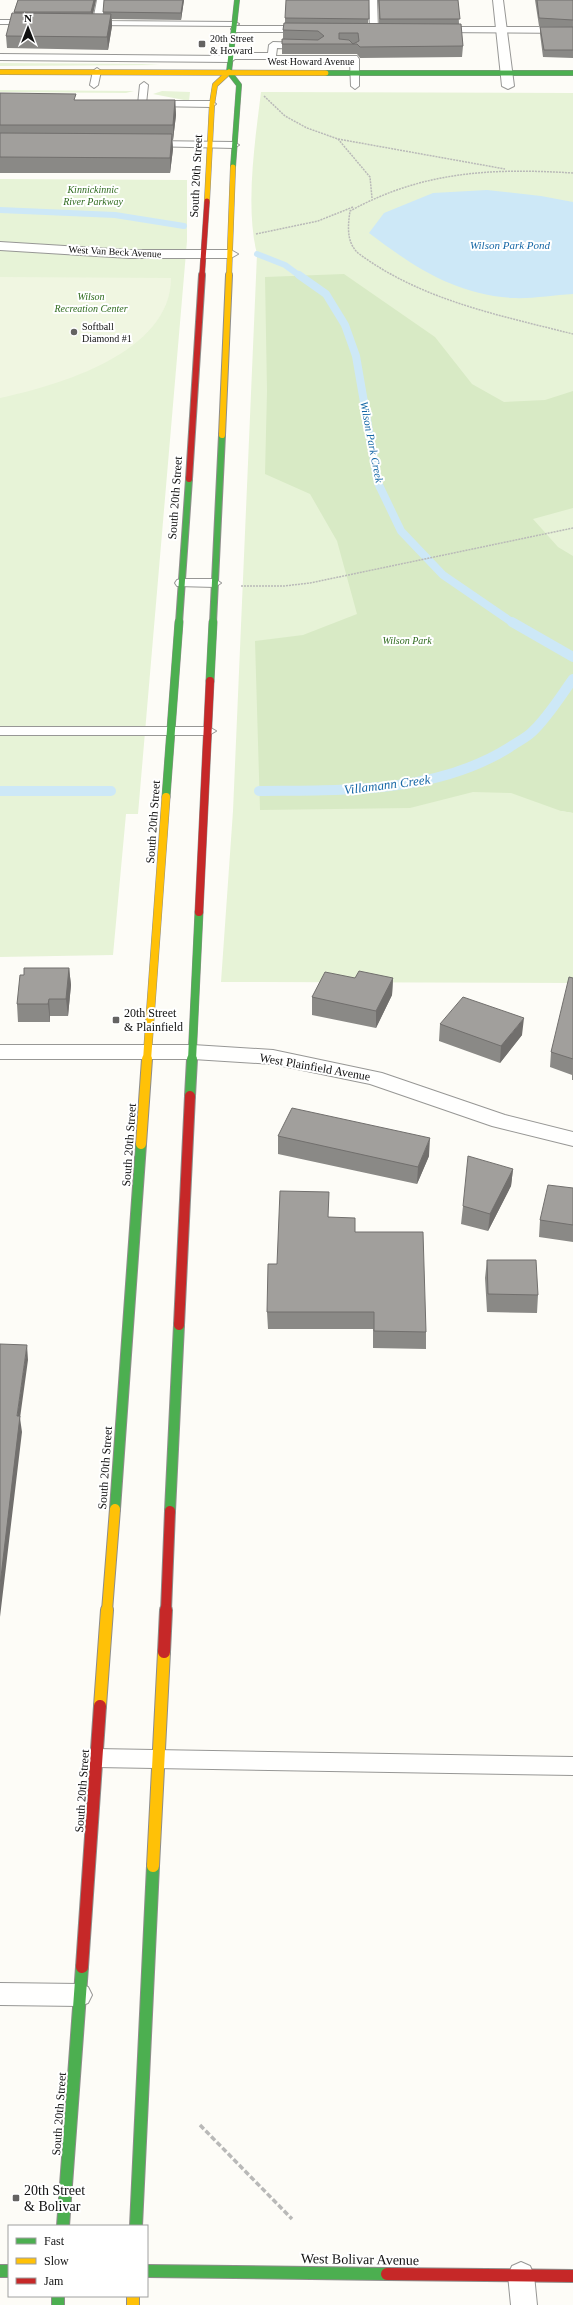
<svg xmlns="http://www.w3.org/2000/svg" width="573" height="2305" viewBox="0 0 573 2305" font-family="Georgia,serif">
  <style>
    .green { fill: #e7f3d7 }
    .forest { fill: #d8eac5 }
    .pitch { fill: #f0f6e1 }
    .water { fill: #cde8f7 }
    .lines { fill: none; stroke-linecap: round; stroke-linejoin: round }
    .stream-far2 { stroke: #cde8f7; stroke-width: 6 }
    .stream-far1 { stroke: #cde8f7; stroke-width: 8 }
    .stream { stroke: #cde8f7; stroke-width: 10 }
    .lane-casing { stroke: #979795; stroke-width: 2 }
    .street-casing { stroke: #979795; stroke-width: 2 }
    .fast-far4-casing { stroke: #8e8d8b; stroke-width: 6 }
    .fast-far3-casing { stroke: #8e8d8b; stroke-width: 8 }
    .fast-far2-casing { stroke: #8e8d8b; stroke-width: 9 }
    .fast-far1-casing { stroke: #8e8d8b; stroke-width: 12 }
    .fast-casing { stroke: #8e8d8b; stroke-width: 14 }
    .slow-far4-casing { stroke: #8e8d8b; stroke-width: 6 }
    .slow-far3-casing { stroke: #8e8d8b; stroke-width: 8 }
    .slow-far2-casing { stroke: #8e8d8b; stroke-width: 9 }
    .slow-far1-casing { stroke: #8e8d8b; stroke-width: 12 }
    .slow-casing { stroke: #8e8d8b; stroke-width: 14 }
    .jam-far4-casing { stroke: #8e8d8b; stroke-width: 6 }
    .jam-far3-casing { stroke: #8e8d8b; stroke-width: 8 }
    .jam-far2-casing { stroke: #8e8d8b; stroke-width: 9 }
    .jam-far1-casing { stroke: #8e8d8b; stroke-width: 12 }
    .jam-casing { stroke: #8e8d8b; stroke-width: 14 }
    .path-far1 { stroke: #b9b9b8; stroke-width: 1.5; stroke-dasharray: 2 1; stroke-linecap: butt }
    .path { stroke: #b9b9b8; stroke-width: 3.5; stroke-dasharray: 5.5 2.5; stroke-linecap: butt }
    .lane { fill: #fffffe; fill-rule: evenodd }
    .street { fill: #fffffe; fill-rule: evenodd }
    .fast-far4 { stroke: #4caf50; stroke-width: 5 }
    .fast-far3 { stroke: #4caf50; stroke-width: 6 }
    .fast-far2 { stroke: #4caf50; stroke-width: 8 }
    .fast-far1 { stroke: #4caf50; stroke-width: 10 }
    .fast { stroke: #4caf50; stroke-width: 12 }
    .slow-far4 { stroke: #ffc107; stroke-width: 5 }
    .slow-far3 { stroke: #ffc107; stroke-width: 6 }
    .slow-far2 { stroke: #ffc107; stroke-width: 8 }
    .slow-far1 { stroke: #ffc107; stroke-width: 10 }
    .slow { stroke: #ffc107; stroke-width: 12 }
    .jam-far4 { stroke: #c62828; stroke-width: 5 }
    .jam-far3 { stroke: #c62828; stroke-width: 6 }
    .jam-far2 { stroke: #c62828; stroke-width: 8 }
    .jam-far1 { stroke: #c62828; stroke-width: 10 }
    .jam { stroke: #c62828; stroke-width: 12 }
    .wall { fill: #8a8986 }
    .shaded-wall { fill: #716f6d }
    .building { fill: #a19f9c; stroke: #716f6d; fill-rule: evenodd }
    .poi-dot { fill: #646362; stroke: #fff; stroke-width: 1.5 }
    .labels { text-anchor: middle; stroke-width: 4; stroke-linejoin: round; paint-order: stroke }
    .far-poi-label { font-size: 10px; fill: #111; stroke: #fff; text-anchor: start }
    .far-street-label { font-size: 10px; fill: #111; stroke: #fff }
    .far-park-label { font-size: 10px; font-style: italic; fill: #2f6b1f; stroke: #fff }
    .far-water-label { font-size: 11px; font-style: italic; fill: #1768a6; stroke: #fff }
    .street-label { font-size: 12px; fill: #111; stroke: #fff }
    .poi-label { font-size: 12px; fill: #111; stroke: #fff; text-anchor: start }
    .water-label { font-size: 13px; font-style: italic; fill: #1768a6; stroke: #fff }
    .near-poi-label { font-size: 14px; fill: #111; stroke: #fff; text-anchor: start }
    .near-street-label { font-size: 14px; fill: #111; stroke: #fff }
  </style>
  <rect width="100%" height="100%" fill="#fdfcf7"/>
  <path class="green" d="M0,63l142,1 18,1 -160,1z
    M0,90l134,1 -8,2 -126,-1z
    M162,91l28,1 -1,9 -36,-7z
    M261,92l312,1v711l-12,7 12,2v170l-352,-1 12,-171 24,-557c-12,-48 -2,-112 4,-162z
    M0,179l187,1v61l-49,573h-12l-13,141 -113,2z"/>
  <path class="forest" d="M344,274l91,63 37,47 32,18 41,-2 28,-9v117l-40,11 25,28 15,9v257l-12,-2 -50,-18 -38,-1 -63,16 -150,2 -5,-169 48,-6 54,-21 -20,-73 -27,-47 -45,-20 2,-83 -2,-114z"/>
  <path class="pitch" d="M0,277l171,1c0,75 -112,107 -171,120z"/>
  <path class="water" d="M487,190l54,6 32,6v92c-20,1 -41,5 -61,4 -58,-4 -98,-31 -143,-65l15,-20 49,-20z"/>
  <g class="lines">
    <path class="stream-far2" d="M0,210l115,5 69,11
      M257,254l28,11 15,11"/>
    <path class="stream-far1" d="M299,275l27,19 19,31 11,31 22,127 23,48 42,44 70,48"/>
    <path class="stream" d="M512,622l61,35
      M0,791h111
      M259,791c84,-1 177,3 251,-44 7,-5 16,-9 22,-15 16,-15 28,-35 41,-53"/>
    <g class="lane-casing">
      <path id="lane" d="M97,0h8l-3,21 133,1 4,2 -4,2h72l4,3 -4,3h-72l-4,-3 4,-3 -148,-1v-4h6z
        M369,0h8l1,30 -4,3 -4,-3z
        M0,20h33l4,2 -4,2h-33z
        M439,27h134v6l-137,-1 -1,-2z
        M273,42l32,1 4,3 -4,3 -28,-1 -1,8h81l2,3v27l-4,3 -4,-3 -1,-24h-78l-4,-3h-33l-4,3 -231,-2v-6l227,2 4,-3h37l1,-8z
        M97,68l4,3 -3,14 -4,3 -4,-3 3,-14z
        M144,82l4,3 -2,19 -4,3 -4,-3 2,-19z
        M152,101h60l4,3 -4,3 -63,-1 -1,-2z
        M150,141l84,1 5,3 -5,3 -87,-2v-4z
        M181,579h34l6,4 -6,4 -38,-1 -2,-3 2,-3z
        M0,727h209l7,4 -7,4h-209z
        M96,1749l477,8v18l-477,-8 -8,-2 -3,-7 3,-7z
        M0,1983l80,1 8,3 4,8 -4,8 -8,3 -80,-1z
        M521,2262l9,4 4,9 3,30h-26l-3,-30 4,-9z"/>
    </g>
    <g class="street-casing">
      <path id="street" d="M493,0h10l11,86 -6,3 -6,-3z
        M0,242l129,8h102l7,4 -7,4h-102l-129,-8z
        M0,1045h193l80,5 109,23 123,42 68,17v14l-81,-20 -122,-42 -97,-20 -80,-5h-193z"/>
    </g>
    <g class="fast-far4-casing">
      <path id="fast-far4" d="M326,73h247
        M233,167l6,-82 -10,-13 8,-72"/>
    </g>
    <g class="fast-far3-casing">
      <path id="fast-far3" d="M179,623l10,-144
        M213,623l9,-188"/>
    </g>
    <g class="fast-far2-casing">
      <path id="fast-far2" d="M210,681l3,-59
        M166,797l13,-175
        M192,1060l7,-148"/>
    </g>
    <g class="fast-far1-casing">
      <path id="fast-far1" d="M190,1096l2,-37
        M115,1509l26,-365
        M170,1511l9,-186"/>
    </g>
    <g class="fast-casing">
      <path id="fast" d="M63,2226l19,-259
        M136,2226l17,-360
        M0,2271h9
        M147,2271l240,3
        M58,2296v9"/>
    </g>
    <g class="slow-far4-casing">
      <path id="slow-far4" d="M0,72l326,1
        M207,201l5,-97 3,-19 14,-13
        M229,276l4,-109"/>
    </g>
    <g class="slow-far3-casing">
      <path id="slow-far3" d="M222,435l7,-160"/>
    </g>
    <g class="slow-far2-casing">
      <path id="slow-far2" d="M147,1060l19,-263"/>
    </g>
    <g class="slow-far1-casing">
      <path id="slow-far1" d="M141,1144l6,-85
        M107,1611l8,-102"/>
    </g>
    <g class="slow-casing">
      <path id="slow" d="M100,1706l7,-96
        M153,1866l11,-214
        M133,2296v9"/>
    </g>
    <g class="jam-far4-casing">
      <path id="jam-far4" d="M202,276l5,-75"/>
    </g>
    <g class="jam-far3-casing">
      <path id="jam-far3" d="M189,479l13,-204"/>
    </g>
    <g class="jam-far2-casing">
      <path id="jam-far2" d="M199,912l11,-231"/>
    </g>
    <g class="jam-far1-casing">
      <path id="jam-far1" d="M179,1325l11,-229
        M166,1611l4,-100"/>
    </g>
    <g class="jam-casing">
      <path id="jam" d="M164,1652l2,-42
        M82,1967l18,-261
        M387,2274l186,2"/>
    </g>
    <path class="path-far1" d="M264,96l21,20 22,12 31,11 167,30
      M338,139l32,38 2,21
      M573,173c-81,-5 -150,-2 -223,38 -2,14 -4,31 8,42 63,47 140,62 215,81
      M256,234l62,-13 35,-14
      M241,586h43l26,-3 263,-55"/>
    <path class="path" d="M200,2125l92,94"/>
    <use href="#lane" class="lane"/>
    <use href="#street" class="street"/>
    <use href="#fast-far4" class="fast-far4"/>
    <use href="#fast-far3" class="fast-far3"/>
    <use href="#fast-far2" class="fast-far2"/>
    <use href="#fast-far1" class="fast-far1"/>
    <use href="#fast" class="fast"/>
    <use href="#slow-far4" class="slow-far4"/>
    <use href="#slow-far3" class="slow-far3"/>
    <use href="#slow-far2" class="slow-far2"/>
    <use href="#slow-far1" class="slow-far1"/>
    <use href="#slow" class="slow"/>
    <use href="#jam-far4" class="jam-far4"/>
    <use href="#jam-far3" class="jam-far3"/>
    <use href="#jam-far2" class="jam-far2"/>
    <use href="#jam-far1" class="jam-far1"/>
    <use href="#jam" class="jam"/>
  </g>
  <path class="wall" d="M18,0h78l-3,14h11l-1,-2 81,-12 -3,20 -69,-1v7l-4,24 -101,-2 -1,-12 8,-23v-1z
    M369,0l-1,24h11l-1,-24h80l1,24 4,22 -1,11 -102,1 -3,-4h-75v-10l1,-5v-9l2,-7v-5z
    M535,0h38v27l-34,-1z
    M540,27h33v31l-30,-1 -3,-23z
    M0,93l76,7h99l1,15 -3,25h-1l1,9 -3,24h-170z
    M69,968l2,17 -3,31h-18v6h-32l-1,-18 7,-29z
    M355,978h38l-1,17 -16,33 -64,-13v-18z
    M573,978v102h-1v-5l-22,-8 1,-15z
    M440,1024l82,11 -22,28 -61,-22z
    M278,1136l151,20 -12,28 -139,-30z
    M513,1169l-2,17 -23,45 -27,-7 2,-18z
    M573,1188v54l-34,-5 1,-17z
    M328,1217l27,15 71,100v17l-53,-1v-19h-105l-1,-17 10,-48z
    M487,1260l51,35 -1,18 -50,-1 -2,-34z"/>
  <path class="shaded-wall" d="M94,0h2l-4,18 -1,-6z
    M183,0h1l-3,20v-7z
    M111,14l1,12 -4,24 -1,-13z
    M175,100l1,15 -3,25v-15z
    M172,134l1,15 -3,24v-15z
    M69,968l2,17 -3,31 -2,-17z
    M393,978l-1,17 -16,33v-17z
    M49,999l1,17v6l-2,-18z
    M524,1018l-2,17 -22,28 1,-17z
    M430,1138l-1,18 -12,28 1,-17z
    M513,1169l-2,17 -23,45 2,-17z
    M27,1345l1,15 -8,58 2,14 -22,185v-32l17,-169z"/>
  <path class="building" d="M18,0h76l-3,12h-77z
    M104,0h79l-2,13 -78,-1z
    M286,0h83v19l-84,-1z
    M379,0h79l2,19h-80z
    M537,0h36v20l-34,-2z
    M12,13l99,1 -4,23 -101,-1z
    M284,23l177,1 2,22 -103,1 -3,-3h-75v-5l36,1 6,-4 -6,-5 -35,-1zM339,33h19l1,8 -6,3 -4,-4 -10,-1z
    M540,27h33v23h-29z
    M0,93l76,1 -2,6h101l-2,25h-173z
    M0,133l172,1 -2,24 -170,-1z
    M24,968h45l-3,31h-17l-1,5h-31l3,-29h4z
    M359,971l34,7 -17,33 -64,-14 13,-25 30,6z
    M569,977l4,1v81l-22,-7z
    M463,997l61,21 -23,28 -61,-22z
    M292,1108l138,30 -12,29 -140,-31z
    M468,1156l45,13 -23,45 -27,-8z
    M548,1185l25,3v37l-33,-5z
    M280,1191l49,1 -1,25 27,1v14h68l3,100 -52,-1v-19h-107l1,-48h9z
    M487,1260h49l2,35 -50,-1z
    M0,1344l27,1 -10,71h3l-20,169z"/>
  <g class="poi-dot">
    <rect x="198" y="40" width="8" height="8" rx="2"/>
    <circle cx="74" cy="332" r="4"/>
    <rect x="112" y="1016" width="8" height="8" rx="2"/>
    <rect x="12" y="2194" width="8" height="8" rx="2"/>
  </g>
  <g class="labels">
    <g class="far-poi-label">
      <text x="210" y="42">20th Street<tspan x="210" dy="12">&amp; Howard</tspan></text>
      <text x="82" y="330">Softball<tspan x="82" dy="12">Diamond #1</tspan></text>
    </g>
    <g class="far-street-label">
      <text x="311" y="65">West Howard Avenue</text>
      <text transform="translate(115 251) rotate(3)" y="4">West Van Beck Avenue</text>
    </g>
    <g class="far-park-label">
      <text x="93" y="193">Kinnickinnic<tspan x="93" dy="12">River Parkway</tspan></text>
      <text x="91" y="300">Wilson<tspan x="91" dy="12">Recreation Center</tspan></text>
      <text x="407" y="644">Wilson Park</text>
    </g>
    <g class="far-water-label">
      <text x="510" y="249">Wilson Park Pond</text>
      <text transform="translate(372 442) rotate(79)" y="4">Wilson Park Creek</text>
    </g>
    <g class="street-label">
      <text transform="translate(196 176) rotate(-87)" y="4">South 20th Street</text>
      <text transform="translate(175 498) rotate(-86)" y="4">South 20th Street</text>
      <text transform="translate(153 822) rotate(-86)" y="4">South 20th Street</text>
      <text transform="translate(315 1067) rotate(10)" y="4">West Plainfield Avenue</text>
      <text transform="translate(129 1145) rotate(-86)" y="4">South 20th Street</text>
      <text transform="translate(105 1468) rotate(-86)" y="4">South 20th Street</text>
      <text transform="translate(82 1791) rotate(-86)" y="4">South 20th Street</text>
      <text transform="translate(59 2114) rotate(-86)" y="4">South 20th Street</text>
    </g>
    <g class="poi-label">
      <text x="124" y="1017">20th Street<tspan x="124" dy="14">&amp; Plainfield</tspan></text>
    </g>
    <g class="water-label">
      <text transform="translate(387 784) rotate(-7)" y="5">Villamann Creek</text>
    </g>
    <g class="near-poi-label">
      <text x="24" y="2195">20th Street<tspan x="24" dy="16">&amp; Bolivar</tspan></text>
    </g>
    <g class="near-street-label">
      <text transform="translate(360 2259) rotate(1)" y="5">West Bolivar Avenue</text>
    </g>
  </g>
  <rect x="8" y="2225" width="140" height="72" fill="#ffffff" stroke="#a0a0a0"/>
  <rect x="16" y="2238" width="20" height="6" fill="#4caf50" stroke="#a0a0a0"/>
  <text x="44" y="2245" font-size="12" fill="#111111">Fast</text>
  <rect x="16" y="2258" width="20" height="6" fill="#ffc107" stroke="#a0a0a0"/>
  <text x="44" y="2265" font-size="12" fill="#111111">Slow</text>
  <rect x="16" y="2278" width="20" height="6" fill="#c62828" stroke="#a0a0a0"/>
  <text x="44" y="2285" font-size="12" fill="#111111">Jam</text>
  <g transform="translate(28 28)" stroke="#ffffff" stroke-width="3" paint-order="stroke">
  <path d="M0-3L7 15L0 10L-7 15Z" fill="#111111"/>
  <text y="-6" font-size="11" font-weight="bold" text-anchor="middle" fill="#111111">N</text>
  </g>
</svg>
